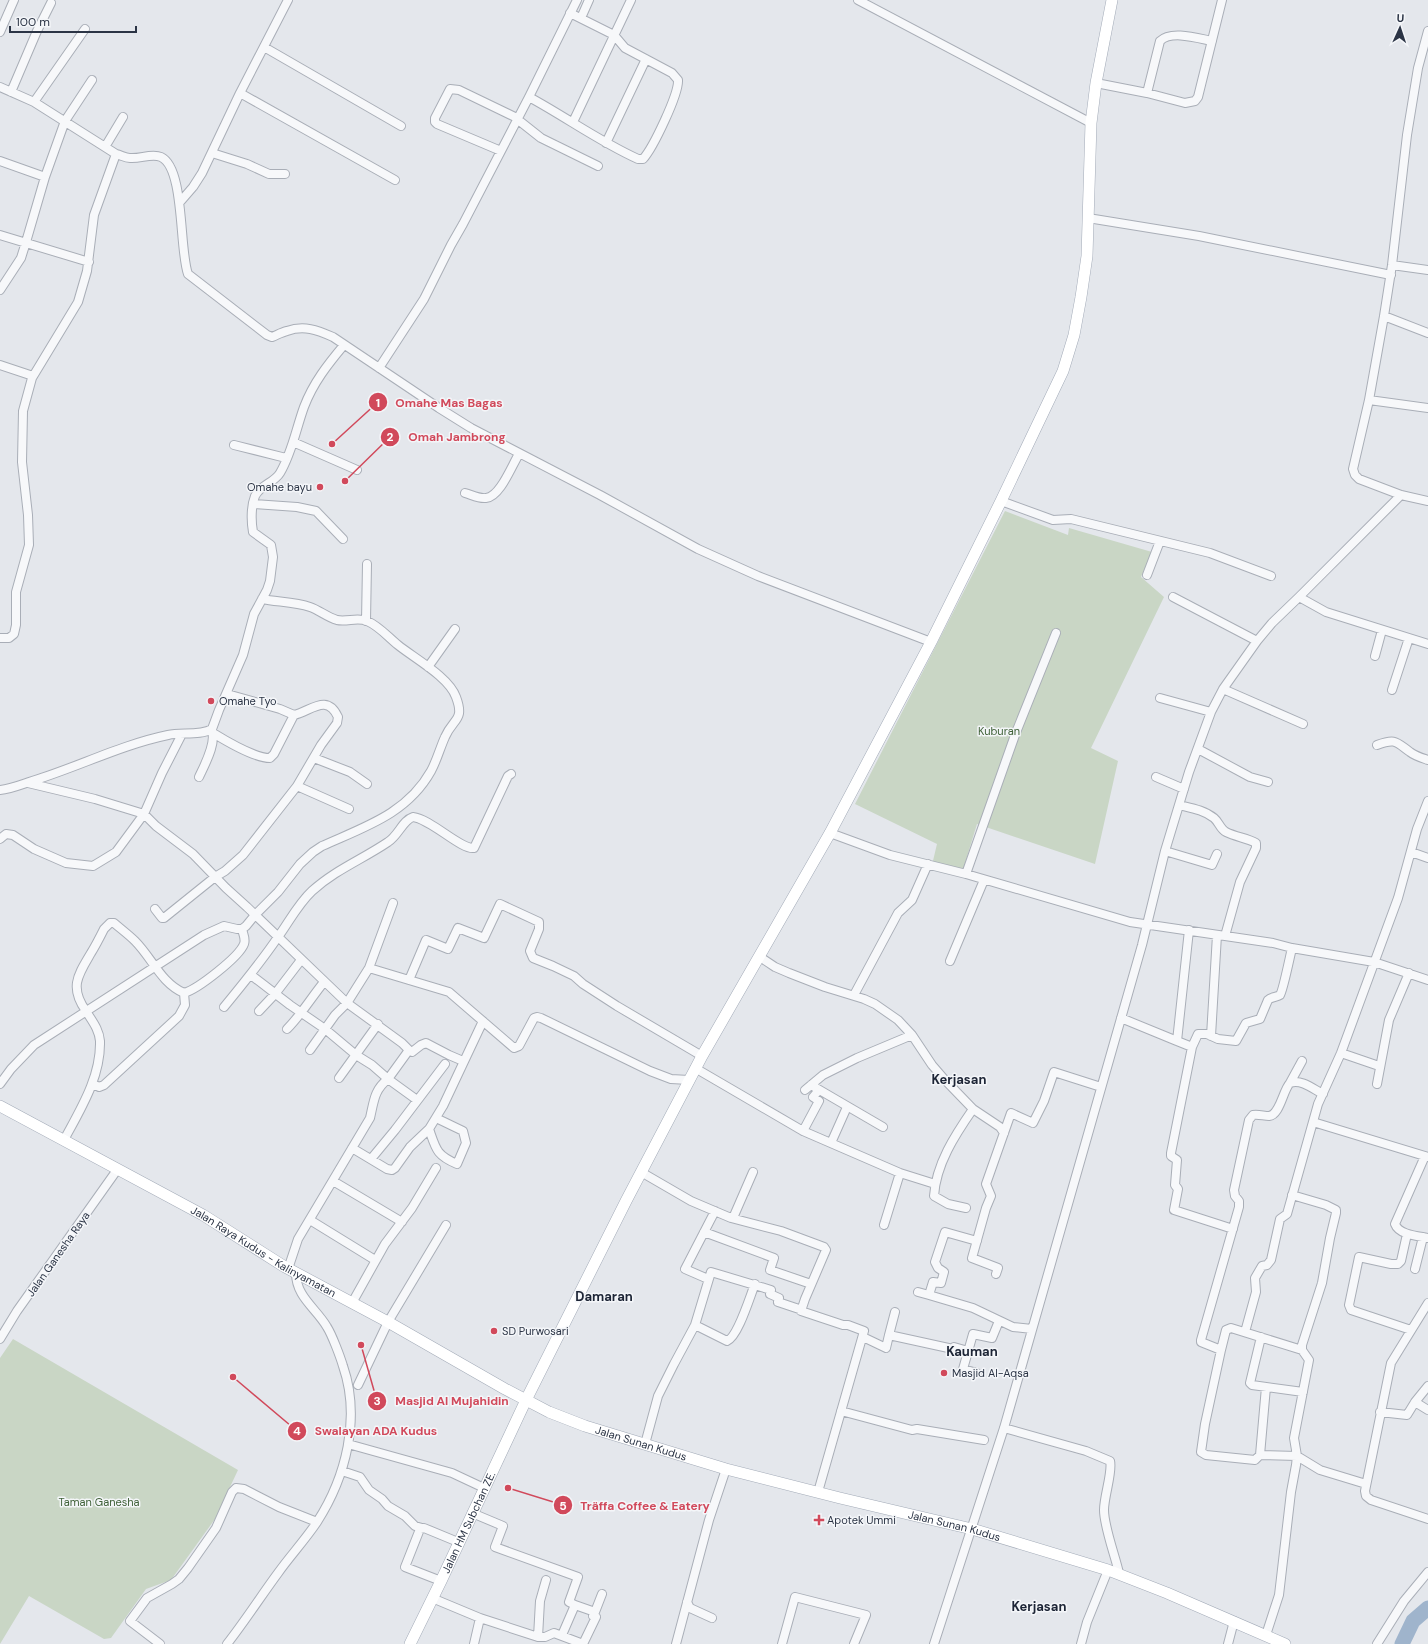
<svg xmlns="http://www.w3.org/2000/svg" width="1428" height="1644" viewBox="0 0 1428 1644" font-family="'DM Sans',sans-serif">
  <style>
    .green { fill: #c9d6c5 }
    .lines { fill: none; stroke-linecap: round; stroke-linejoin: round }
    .river { stroke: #9fb4cc; stroke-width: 15 }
    .minor-casing { stroke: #a9aeb7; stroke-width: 10 }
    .major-casing { stroke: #a3abb8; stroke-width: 12 }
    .minor { stroke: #f7f8fa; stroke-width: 8 }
    .major { stroke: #fff; stroke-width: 11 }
    .poi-dot { fill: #d1495b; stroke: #f4f6f9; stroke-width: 1.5 }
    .labels { text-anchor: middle; stroke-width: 3; stroke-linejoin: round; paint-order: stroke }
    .poi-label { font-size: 11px; fill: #2b3445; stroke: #f4f6f9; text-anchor: start }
    .park-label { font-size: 11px; fill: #3f6138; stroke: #f4f6f9 }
    .street-label { font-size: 11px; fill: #2b3445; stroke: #f4f6f9 }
    .quarter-label { font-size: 13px; font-weight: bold; fill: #1d2536; stroke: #f4f6f9 }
    .leader { fill: none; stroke: #d1495b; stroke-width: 1.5 }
    .callout-dot { fill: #d1495b; stroke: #f4f6f9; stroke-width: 1.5 }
    .mark-label { font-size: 12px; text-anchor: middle; font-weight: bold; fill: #fff }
    .callout-label { font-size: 12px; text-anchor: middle; font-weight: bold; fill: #d1495b; stroke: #f4f6f9; stroke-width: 3; stroke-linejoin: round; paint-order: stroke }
  </style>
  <rect width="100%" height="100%" fill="#e4e7ec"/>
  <path class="green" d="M1005,511l63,24 1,-7 83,24 -11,25 23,20 -73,151 27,13 -23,103 -118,-40 -15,49 -30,-8 5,-21 -82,-40z
    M13,1339l225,131 -23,49 -44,61 -25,9 -35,49 -7,1 -75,-43 -29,48v-286z"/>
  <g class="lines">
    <path class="river" d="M1402,1644l11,-23 15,-13"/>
    <g class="minor-casing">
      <path id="minor" d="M858,0l233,123
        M581,18l8,-18
        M1428,31l-10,37 -11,67 -15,130 -8,51 -15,84 -16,69 2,6 4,4 42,16 27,6
        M0,32l14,-32
        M264,47l137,79
        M1096,83l51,10 38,10 10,-2 3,-4 24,-97
        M0,87l34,15 82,52c5,1 9,4 14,4 10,1 22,-5 31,-1 24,11 18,93 27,117l79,61 5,2c5,-2 10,-5 15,-6 17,-6 30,-1 46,6l106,71 32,20 129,67 98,54 60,27 173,66
        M11,92l26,-61 14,-28
        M240,93l155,87
        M1147,93l13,-52c11,-11 37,-3 52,0
        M529,97c37,20 71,45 109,62h5c10,-11 36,-65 35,-79l-6,-7 -47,-25 -11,-13 -44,-22
        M34,102l51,-73
        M517,119l24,19 57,28
        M573,122l58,-122
        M606,143l40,-84
        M105,147l18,-30
        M501,151l-64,-27 -2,-2v-4l15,-29 9,1 58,28
        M212,153l35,11 22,10h16
        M0,161l45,16
        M180,202l13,-15 9,-14 38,-80 48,-93
        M1088,218l111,18 192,39
        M0,235l89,27
        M1392,265l36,5
        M0,290l21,-32 5,-16 19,-65 20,-56 27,-41
        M1384,316l44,17
        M0,365l33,11
        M379,368l45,-69 27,-54 12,-21 66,-127 48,-97
        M1369,400l59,8
        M293,442l64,28
        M234,445l52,13
        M465,493c7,2 14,6 21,5 14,-1 26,-33 33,-44
        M1001,501l52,19 18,-1 139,34 61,23
        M253,504l44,3 19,4 27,28
        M1147,575l13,-34
        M1173,597l84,44
        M1299,597l27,15 102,32
        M366,621l1,-57
        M0,638h9l5,-4 2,-9v-33l13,-47 -1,-30 -6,-53 1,-51 9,-33 46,-76 9,-31 7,-56 22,-61
        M1375,656l7,-26
        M428,667l27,-38
        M1223,689l80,35
        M1392,690l17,-52
        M227,694l53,15 14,6
        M1160,698l51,14
        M1377,745c19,-7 19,-3 33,7 5,4 12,6 18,8
        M1198,749l52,28 18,5
        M314,758l36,14 17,12
        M199,777c5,-11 19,-36 12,-47
        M1156,777l28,12
        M28,783l67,16 49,15 12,12 37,28 33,34 21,19 100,96 55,40 7,7 -21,29 29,21
        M297,786l52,23
        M0,790c10,-1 20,-5 29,-8 47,-14 91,-37 139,-47 13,-3 32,1 44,-6l7,-19 24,-55 11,-41 13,-24 3,-9 3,-24 -2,-12 -18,-13c-2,-11 -2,-26 2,-36 5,-11 19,-13 25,-23 12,-20 16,-44 24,-66 9,-24 24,-43 40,-62
        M1179,805c12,3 25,5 35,13 5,4 6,11 12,14 10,5 21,6 30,11v5l-16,34 -15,54
        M830,833l60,22 76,19 164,48 143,21 19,5 82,14 54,18
        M0,839l6,-5 7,1 21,14 32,14 27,3 23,-14 28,-38 18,-41 20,-39
        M1165,851l47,14 5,-11
        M1411,852l17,6
        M966,874l49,-139 41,-102
        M155,909l7,9h2l51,-41 10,-6 18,-16 54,-69 24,-41 16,-22 1,-6c-11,-24 -27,-6 -44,-2l-20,39 -4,4c-15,0 -44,-17 -57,-25
        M1189,930l-12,111 15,6
        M760,957l15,10 14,6 36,14 39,12 11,5 23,16 14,15 20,30 13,15 28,29 27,18 4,6
        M950,961l34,-81
        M369,968l24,-65
        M251,975l39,30 35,24 31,26 16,10 16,14c-14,11 -14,22 -18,39l-72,121 -10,30
        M409,980l17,-40 22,9 10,-21 26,10 16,-34 39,18v7l-9,22 3,7 20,8 21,10 9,8 34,22 85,50
        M854,995l44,-82 14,-13 16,-36
        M224,1007c19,-23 37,-45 54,-70 11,-15 20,-33 34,-46 23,-21 51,-32 76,-49 10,-6 15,-22 25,-25 18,2 48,33 61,31l34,-72 3,-2
        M259,1011l16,-17 26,-34
        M1121,1018l56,23
        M287,1029c14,-14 24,-31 37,-47
        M1211,1036l6,-101
        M310,1050l25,-35 12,-12 22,-35 80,24 65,56 5,-2 15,-28 3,-1 4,1 109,53 21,8 18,1
        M409,1050l3,2 9,-7 5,-2 23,12 14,6
        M1341,1053l38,13
        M695,1068l108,63 97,42 35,11
        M339,1078l39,-54
        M1290,1083l12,-22
        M0,1084l11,-15 23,-24 170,-110 20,-9 13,3h5l4,-3 9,-11 23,-23 22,-28 13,-12 9,-6c42,-19 85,-32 109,-75 6,-11 9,-23 14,-34 8,-19 20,-16 11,-40 -7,-20 -42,-39 -58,-52 -10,-8 -19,-19 -31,-24 -9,-4 -20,1 -30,-1 -10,-3 -18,-10 -27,-13 -15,-5 -33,-5 -48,-8
        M93,1084l6,3 5,-2 75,-69 6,-11 -1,-12
        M1377,1084l12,-64 20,-47
        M811,1085l72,42
        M805,1090l18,-15 34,-17 55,-23
        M1323,1094c-10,-5 -21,-15 -33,-11 -7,7 -10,32 -21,33 -5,0 -11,-2 -16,-1l-4,5 -15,70 1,6 4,5v6l-38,133v2l20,8 -16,74 -4,28 5,3 49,5 5,-5 37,1 23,14 46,14
        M1313,1122l115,35
        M429,1129c7,20 7,26 28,35l9,-21 -3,-12 -27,-13
        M803,1131l16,-30 -6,-4 6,-7
        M64,1140c16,-30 37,-63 36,-99 -1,-12 -8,-20 -14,-30 -17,-24 -8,-36 5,-58 5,-8 9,-16 13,-24l6,-6h4c7,6 15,12 21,18 17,17 26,42 49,52 14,-4 55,-36 60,-49 2,-5 -1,-10 -2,-15
        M831,1143l16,-36
        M352,1148l35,21 5,1 3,-2 15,-21 19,-18 14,-23 40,-85
        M1425,1156l-30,68c4,11 23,12 33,14
        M371,1159l24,-29 50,-66
        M641,1172l50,29 40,17 50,13 43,16 2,3 -21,49 -4,12 42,14h5l16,6 -46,161
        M333,1181l69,41
        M966,1208l-18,-4 -14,-8c2,-32 21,-61 39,-87
        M733,1218l20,-46
        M310,1220l65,40
        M884,1225l16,-52
        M1233,1229l-59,-19 4,-21 -3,-4 2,-25 -6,-4v-3l21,-106 6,-13h9l11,5 18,2 10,-18 14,-4 8,-19c3,-3 9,-3 12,-5 3,-4 10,-39 12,-47
        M704,1232l70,26 -4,12 41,14
        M1407,1234l-6,27 -3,3h-7l-32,-7 -10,48 2,5 60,20
        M977,1241l-32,-9 -10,30 3,6 6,4 -3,11 -8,-1 -4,13 44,13 40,19 19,2
        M1415,1269l8,-32
        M996,1274l2,-6 -26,-10 14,-50 5,-12 -5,-12 25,-71 22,10 11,-22 10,-29 47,15
        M708,1279l-23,-10 30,-58
        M918,1292l11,3
        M352,1303l33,-59 27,-36 24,-40
        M1428,1303l-37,60 -26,128 1,5 5,4 57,19
        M695,1325l32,16c11,-4 23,-45 28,-57
        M1245,1332l11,-40 -1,-14 7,-12 5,-1 4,-5 9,-41 7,-5 31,-110 23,-51 57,-155 19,-69 11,-28
        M889,1335l6,-23
        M863,1337l23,11 3,-13 64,14 1,-2 14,4
        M1261,1337l-11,46 2,2 51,7
        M0,1339l17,-28 100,-141
        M1221,1350l5,-20 5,-2 71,22
        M977,1373l-14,-4 10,-35 19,4 7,-17
        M358,1385l30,-63 58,-97
        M1415,1402l13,-16
        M841,1411l71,19 5,-1 67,11
        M1380,1412l27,3 8,-13 13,8
        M1004,1428l82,23 24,10c3,10 -6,35 -6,49 0,17 11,45 15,63
        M348,1444l104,29 32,15
        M645,1444l13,-48 16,-32 21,-39 16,-53 60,18 -1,4 9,4 -1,4 24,8
        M1260,1455l6,-68
        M342,1471l18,6 9,13 13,9 6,7 17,10 10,10 7,2
        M472,1513l31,13 -8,21 83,30 -9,25 6,3 -13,30
        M441,1581l-36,-14 15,-38 4,-1 34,14
        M432,1598l48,20 58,19h7l9,-4 29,11
        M687,1602l3,6 22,10
        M575,1605l20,7 -2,4 3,1 -13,27
        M595,1612l7,-18
        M1266,1635l13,-40 12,-103 5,-27 1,-9 -3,-18 15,-78 -7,-10v-5l20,-62 8,-45 6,-25v-3l-10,-5 -34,-10
        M538,1637l2,-36 6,-21
        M160,1644l-30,-23 17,-23 25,-14 7,-5 9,-11 28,-40 16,-36 4,-4 8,1 35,18 38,15
        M227,1644c18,-23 34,-48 51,-71 12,-17 27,-33 39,-51 29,-45 44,-104 26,-156 -3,-10 -11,-31 -16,-39 -11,-19 -31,-30 -31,-54
        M474,1644l6,-26
        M676,1644l33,-124 17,-51
        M782,1644l13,-47 71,18 -12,29
        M934,1644l70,-216 138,-483 23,-94 24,-79 22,-60 12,-23 34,-48 15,-18 27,-26 102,-102
        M1081,1644l6,-22 21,-52
        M1228,1644l6,-23
        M1377,1644l27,-43 24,-29"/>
    </g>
    <g class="major-casing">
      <g id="major">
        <path id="s1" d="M0,1106l203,109 82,52 103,55 117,67 44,23 36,14 141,43 114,29 132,31 136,41 59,23 118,51"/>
        <path id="s2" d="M410,1644l31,-63 85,-181 100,-199 76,-145 128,-223 101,-191 70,-141 62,-130 11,-36 7,-38 6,-41 4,-133 5,-40 16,-83"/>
      </g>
    </g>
    <use href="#minor" class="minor"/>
    <use href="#major" class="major"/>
  </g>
  <g class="poi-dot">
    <circle cx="320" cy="487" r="4"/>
    <circle cx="211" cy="701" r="4"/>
    <circle cx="494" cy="1331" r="4"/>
    <circle cx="944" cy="1373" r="4"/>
    <path d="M817 1514h4v4h4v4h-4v4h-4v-4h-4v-4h4z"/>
  </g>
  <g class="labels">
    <g class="poi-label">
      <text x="312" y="491" text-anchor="end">Omahe bayu</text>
      <text x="219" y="705">Omahe Tyo</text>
      <text x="502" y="1335">SD Purwosari</text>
      <text x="952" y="1377">Masjid Al-Aqsa</text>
      <text x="827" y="1524">Apotek Ummi</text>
    </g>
    <g class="park-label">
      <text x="999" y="735">Kuburan</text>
      <text x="99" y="1506">Taman Ganesha</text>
    </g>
    <g class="street-label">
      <text dy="4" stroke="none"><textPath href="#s1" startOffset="301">Jalan Raya Kudus - Kalinyamatan</textPath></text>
      <text transform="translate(58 1254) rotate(-55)" y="4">Jalan Ganesha Raya</text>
      <text dy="4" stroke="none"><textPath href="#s1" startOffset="726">Jalan Sunan Kudus</textPath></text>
      <text dy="4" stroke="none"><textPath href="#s2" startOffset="135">Jalan HM Subchan ZE.</textPath></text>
      <text dy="4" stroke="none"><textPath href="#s1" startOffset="1050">Jalan Sunan Kudus</textPath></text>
    </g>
    <g class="quarter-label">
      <text x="959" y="1084">Kerjasan</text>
      <text x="604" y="1301">Damaran</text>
      <text x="972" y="1356">Kauman</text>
      <text x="1039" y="1611">Kerjasan</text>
    </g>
  </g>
  <path class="leader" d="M332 444L378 402M345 481L390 437M361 1345L377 1401M233 1377L297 1431M508 1488L563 1505"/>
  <g class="callout-dot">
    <circle cx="332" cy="444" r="4"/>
    <circle cx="345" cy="481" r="4"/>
    <circle cx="361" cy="1345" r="4"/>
    <circle cx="233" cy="1377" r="4"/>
    <circle cx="508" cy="1488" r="4"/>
    <circle cx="378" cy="402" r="10"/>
    <circle cx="390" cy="437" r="10"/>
    <circle cx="377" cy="1401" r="10"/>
    <circle cx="297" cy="1431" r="10"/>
    <circle cx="563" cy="1505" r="10"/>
  </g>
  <g class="mark-label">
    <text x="378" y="407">1</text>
    <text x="390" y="441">2</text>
    <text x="377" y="1405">3</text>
    <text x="297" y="1435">4</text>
    <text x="563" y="1510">5</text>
  </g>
  <g class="callout-label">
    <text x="449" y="407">Omahe Mas Bagas</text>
    <text x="457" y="441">Omah Jambrong</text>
    <text x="452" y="1405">Masjid Al Mujahidin</text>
    <text x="376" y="1435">Swalayan ADA Kudus</text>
    <text x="645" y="1510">Träffa Coffee &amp; Eatery</text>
  </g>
  <g transform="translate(1400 28) rotate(3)" stroke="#f4f6f9" stroke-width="3" paint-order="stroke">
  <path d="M0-3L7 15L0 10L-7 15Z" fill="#2b3445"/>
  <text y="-6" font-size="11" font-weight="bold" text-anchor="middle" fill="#2b3445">U</text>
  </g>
  <path d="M10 26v6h126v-6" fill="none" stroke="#2b3445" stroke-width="2"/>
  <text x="16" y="26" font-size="12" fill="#2b3445" stroke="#f4f6f9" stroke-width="3" paint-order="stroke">100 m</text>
</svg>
